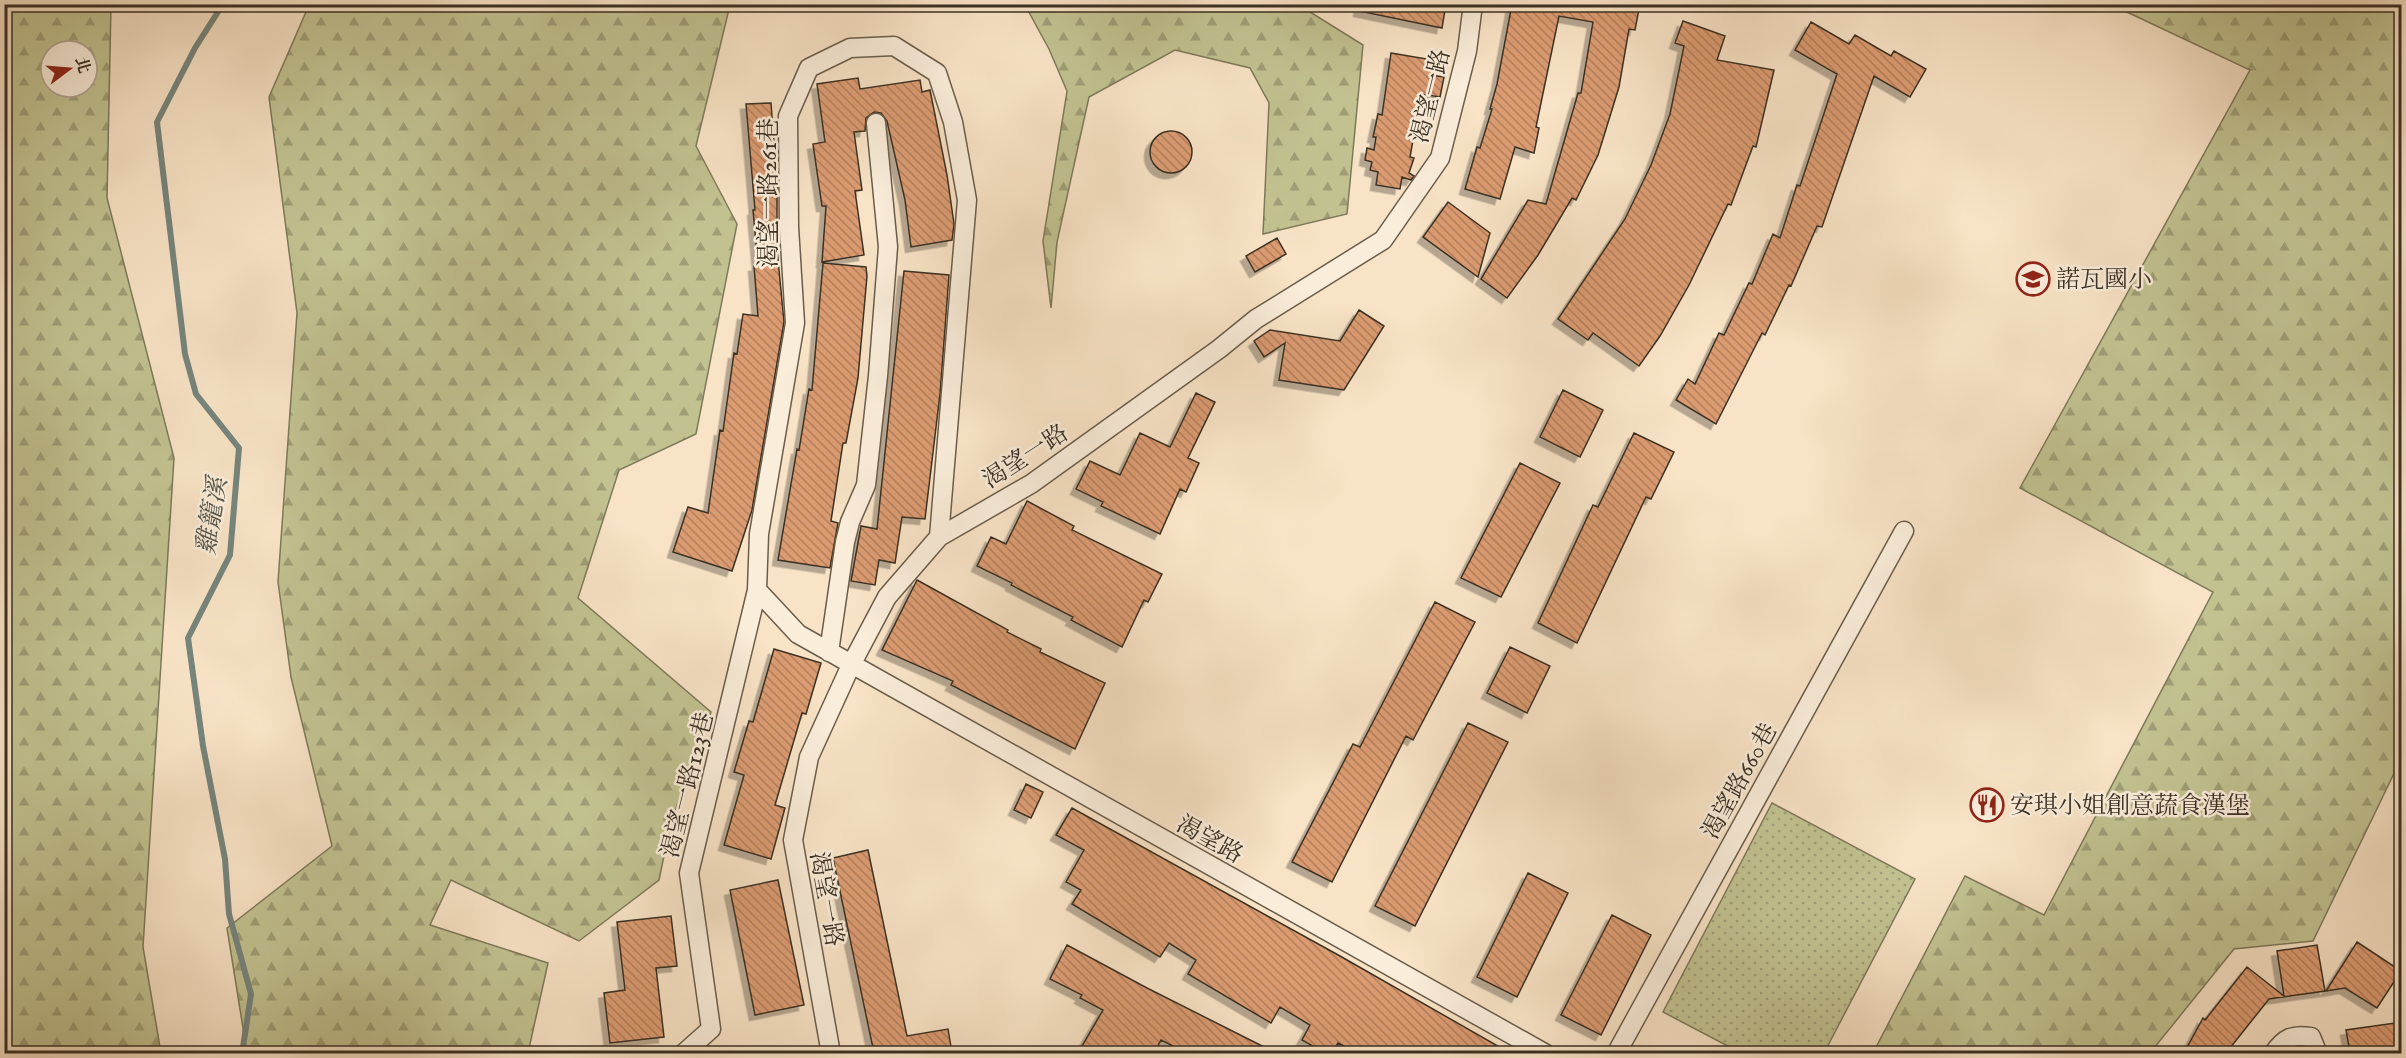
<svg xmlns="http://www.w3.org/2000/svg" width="2406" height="1058" viewBox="0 0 2406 1058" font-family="'IM FELL English','Noto Serif TC',serif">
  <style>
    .grass { fill: url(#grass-dots); stroke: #7e795a; stroke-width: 1.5 }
    .forest { fill: url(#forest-firs); stroke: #7e795a; stroke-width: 1.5; fill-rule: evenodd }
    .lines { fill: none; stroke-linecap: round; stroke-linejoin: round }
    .stream { stroke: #76857d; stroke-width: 6 }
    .building { fill: url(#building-back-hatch); stroke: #3b3024; stroke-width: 1.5; filter: url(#shadow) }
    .minor-casing { stroke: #6a5d4c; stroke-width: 21 }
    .minor { stroke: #faedda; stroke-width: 18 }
    .labels { text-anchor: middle; stroke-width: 5; stroke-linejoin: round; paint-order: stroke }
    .street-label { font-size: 24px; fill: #3b3024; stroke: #faedda }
    .poi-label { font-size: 24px; fill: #3b3024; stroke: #faedda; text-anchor: start }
    .water-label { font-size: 26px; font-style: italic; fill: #545449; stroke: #faedda }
  </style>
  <defs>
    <pattern id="grass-dots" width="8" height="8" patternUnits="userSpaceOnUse" patternTransform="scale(1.5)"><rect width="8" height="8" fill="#c2c291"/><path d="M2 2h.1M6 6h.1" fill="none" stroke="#9f9e76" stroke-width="1.8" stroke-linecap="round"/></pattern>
    <pattern id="forest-firs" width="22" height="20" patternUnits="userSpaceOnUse" patternTransform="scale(1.5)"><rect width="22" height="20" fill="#c2c291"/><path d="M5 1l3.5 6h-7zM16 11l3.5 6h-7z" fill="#9f9e76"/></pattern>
    <pattern id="building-back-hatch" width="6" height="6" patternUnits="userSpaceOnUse" patternTransform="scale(1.5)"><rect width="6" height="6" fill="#db9b71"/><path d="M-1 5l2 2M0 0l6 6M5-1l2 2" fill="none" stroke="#b37f5d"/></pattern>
    <filter id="shadow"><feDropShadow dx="-5.5" dy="5.5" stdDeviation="0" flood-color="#0004"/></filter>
  </defs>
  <rect width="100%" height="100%" fill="#f8e3c6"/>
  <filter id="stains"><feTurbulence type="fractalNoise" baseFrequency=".00333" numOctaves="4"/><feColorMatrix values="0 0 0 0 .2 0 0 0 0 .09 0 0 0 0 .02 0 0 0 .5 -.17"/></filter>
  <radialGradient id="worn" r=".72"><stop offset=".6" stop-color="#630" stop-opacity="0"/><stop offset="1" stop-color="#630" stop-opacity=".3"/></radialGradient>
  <path class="grass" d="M1772,803l143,76 -91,174h-83l-78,-41z"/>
  <path class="forest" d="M5,4l106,1 -4,193 67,260 -31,489 18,106h-156zM51,51h36v36h-36z
    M309,5h421l-34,141 41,78 -41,210 -77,36 -41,128 133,114 -40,110 -12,58 -80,61 -128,-61 -21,45 118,38 -20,90h-281l-20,-125 105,-82 -41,-169 -13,-95 19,-269 -28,-216z
    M1025,5h274l64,40 -16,169 -84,20 6,-131 -19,-35 -75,-18 -86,47 -32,145 -6,66 -8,-67 24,-150 -18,-42z
    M2112,5h289v757l-1,-1 -87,180 -79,8 -84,104h-277l92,-177 79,39 169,-323 -193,-104 230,-418z"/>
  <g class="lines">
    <path class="stream" d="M223,4l-28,44 -38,74 28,232 11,40 43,54 -9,107 -42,83 15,108 22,113 4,55 22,80 -9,60"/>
  </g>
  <path class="building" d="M1360,4h86l-4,24 -83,-17z
    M1512,4h128l-5,26 -6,-1 -10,58 -21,68 -22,45 -4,-2 -34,57 -31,43 -26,-19 47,-79 18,4 32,-111h3l12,-71 -34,-6 -23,111 3,1 -5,25 -19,-6 -15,52 -35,-10 12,-42 3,1 12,-39h-2l7,-25z
    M1683,21l42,15 -8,24 57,10 -18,77 -3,-1 -22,59 -3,-1 -39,81 -29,51 -21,30 -46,-33 -5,7 -30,-21 67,-100 26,-54 19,-51 14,-68 -9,-3z
    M1811,22l38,22 6,-9 36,21 3,-5 32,18 -16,28 -36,-21 -52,151 -5,-1 -26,60 -2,-1 -24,50 -3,-2 -46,91 -40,-24 12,-21 7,5 24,-51 5,2 25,-52 3,1 21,-50 7,4 17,-53 3,1 37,-112 -42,-24z
    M1391,53l42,7 -2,15 13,2 -4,20 -19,-3 -11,63 4,1 -5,15 5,3 -3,4 -9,-3 -2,12 -24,-4 2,-13 -8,-2 2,-8 -7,-2 2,-12 7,2 2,-13h-3l5,-23 4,1z
    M858,78l2,11 60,-9 2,12 8,-2 17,85 7,49 -2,16 -41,7 -6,-47 -18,-79 -6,-8 -7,-1 -8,6 -1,13 -11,1 8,58 -7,1 9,64 -42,7 4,-56h-4l-9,-62 12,-2 -8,-58z
    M771,103l6,80v66l7,73 -32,188 -20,61 -59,-19 15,-45 20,6 12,-83 3,1 11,-78 3,1 6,-40 15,2 -4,-50h4l-5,-56h2l-9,-106z
    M1150 152a21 21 0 1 1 42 0a21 21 0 1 1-42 0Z
    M1448,202l42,31 -12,44 -55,-40z
    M1277,238l9,16 -31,18 -9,-16z
    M823,263l43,4 1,9 -9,102 -12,65h-3l-12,78 7,2 -8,45 -52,-8 19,-111 2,1 10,-61 3,1z
    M904,271l45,4 -9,119 -15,125 -23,-2 -7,46 -16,-3 -4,25 -24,-4 10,-55 16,3z
    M1359,310l25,16 -40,64 -65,-10 6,-37 -21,14 -10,-16 16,-11 70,11z
    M1563,390l40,20 -23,47 -40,-20z
    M1196,393l19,9 -27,56 11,5 -13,29 -6,-3 -20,45 -59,-28 2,-4 -27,-13 14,-28 30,14 20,-42 30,14z
    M1634,433l40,19 -23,47 -5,-2 -69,146 -39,-20 55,-118 5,2z
    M1520,463l40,20 -59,114 -40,-19z
    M1027,501l47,25 -2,4 90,44 -14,28 -4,-2 -22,47 -51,-27 2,-3 -62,-32 1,-2 -35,-17 14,-29 15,7z
    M917,580l91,50 -1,2 34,17 -1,3 65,31 -30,66 -124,-64 2,-4 -71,-31z
    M1435,602l40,20 -62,118 -7,-4 -74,146 -40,-20 61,-118 7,3z
    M1510,647l40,19 -23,47 -40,-20z
    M774,649l47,14 -15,51 -4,-1 -27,92 10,3 -14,51 -47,-14 20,-70 -10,-3 15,-51 4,1z
    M1468,723l40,19 -93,184 -40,-20z
    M1026,784l17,8 -12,26 -17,-8z
    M1072,808l268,148 170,97h-152l-20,-10 -6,10h-7l-23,-13 8,-15 -30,-18 -9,16 -83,-49 8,-14 -27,-17 -9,14 -88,-53 9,-14 -15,-8 18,-32 -28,-15z
    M868,850l39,186 41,-7 4,24h-78l-41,-195z
    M1528,873l40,20 -51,104 -40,-20z
    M778,880l26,125 -49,10 -25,-125z
    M1612,915l39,20 -50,100 -40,-20z
    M671,916l6,50 -21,2 8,69 -54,6 -6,-50 21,-3 -8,-68z
    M2357,942l44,29 -24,37 -32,-20 -19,3z
    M1067,945l80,43 129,65h-89l-26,-13 -7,13h-76l25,-43 -23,-12 2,-3 -32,-16z
    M2317,945l8,46 -56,8 -43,54h-42l19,-35 2,2 42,-53 37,29 -7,-45z
    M2402,1022v31h-52l-4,-23z"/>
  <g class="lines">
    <g class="minor-casing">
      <path id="minor" d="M939,537l28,-337 -14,-78 -16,-49 -43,-27 -44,2 -41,20 -21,48 1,111 6,96 -36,211 -2,56 41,44 748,420
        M829,652l16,-110 5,-20 16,-37 12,-109 10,-129 -12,-124
        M683,1054l28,-25 -22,-156 68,-283
        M831,1054l-38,-214 16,-83 42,-92 36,-68 52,-60 92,-53 188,-135 37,-30 127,-79 57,-82 27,-107 6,-47
        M1616,1054l288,-523
        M2273,1054c11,-16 19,-20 38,-17l7,17"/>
    </g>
    <use href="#minor" class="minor"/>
  </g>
  <defs>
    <g id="school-ring" transform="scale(1.725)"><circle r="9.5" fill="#faedda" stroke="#8f2418" stroke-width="1.5"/><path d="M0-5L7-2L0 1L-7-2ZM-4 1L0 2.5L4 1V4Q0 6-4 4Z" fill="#8f2418"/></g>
    <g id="restaurant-ring" transform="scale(1.725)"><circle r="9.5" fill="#faedda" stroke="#8f2418" stroke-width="1.5"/><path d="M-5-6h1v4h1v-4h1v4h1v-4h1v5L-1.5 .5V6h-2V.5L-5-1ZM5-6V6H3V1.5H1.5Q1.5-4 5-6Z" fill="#8f2418"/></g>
  </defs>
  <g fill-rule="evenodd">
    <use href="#school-ring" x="2033" y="279"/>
    <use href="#restaurant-ring" x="1987" y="805"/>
  </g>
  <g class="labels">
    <g class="street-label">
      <text transform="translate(1430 96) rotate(-76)" y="8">渴望一路</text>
      <text transform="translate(768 193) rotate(-90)" y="8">渴望一路261巷</text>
      <text transform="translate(1025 456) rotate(-33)" y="8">渴望一路</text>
      <text transform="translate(1739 781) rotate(-61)" y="8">渴望路660巷</text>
      <text transform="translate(687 785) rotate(-76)" y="8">渴望一路123巷</text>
      <text transform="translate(1210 839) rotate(29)" y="8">渴望路</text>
      <text transform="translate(827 899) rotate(80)" y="8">渴望一路</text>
    </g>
    <g class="poi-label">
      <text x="2056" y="287">諾瓦國小</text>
      <text x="2010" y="813">安琪小姐創意蔬食漢堡</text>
    </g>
    <g class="water-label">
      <text transform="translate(211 516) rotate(-81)" y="9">雞籠溪</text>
    </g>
  </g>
  <rect width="2406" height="1058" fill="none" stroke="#f8e3c6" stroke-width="24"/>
  <rect x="6" y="6" width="2394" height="1046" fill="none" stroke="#3b3024" stroke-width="3"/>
  <rect x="12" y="12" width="2382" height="1034" fill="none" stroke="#3b3024" stroke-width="1.5"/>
  <g transform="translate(69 69) rotate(74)"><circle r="28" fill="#faedda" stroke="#aea191" stroke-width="1.5"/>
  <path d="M0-4.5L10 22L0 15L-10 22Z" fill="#8f2418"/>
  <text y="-9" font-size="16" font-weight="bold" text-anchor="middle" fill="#3b3024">北</text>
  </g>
  <rect width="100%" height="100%" filter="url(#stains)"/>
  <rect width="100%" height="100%" fill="url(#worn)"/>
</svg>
